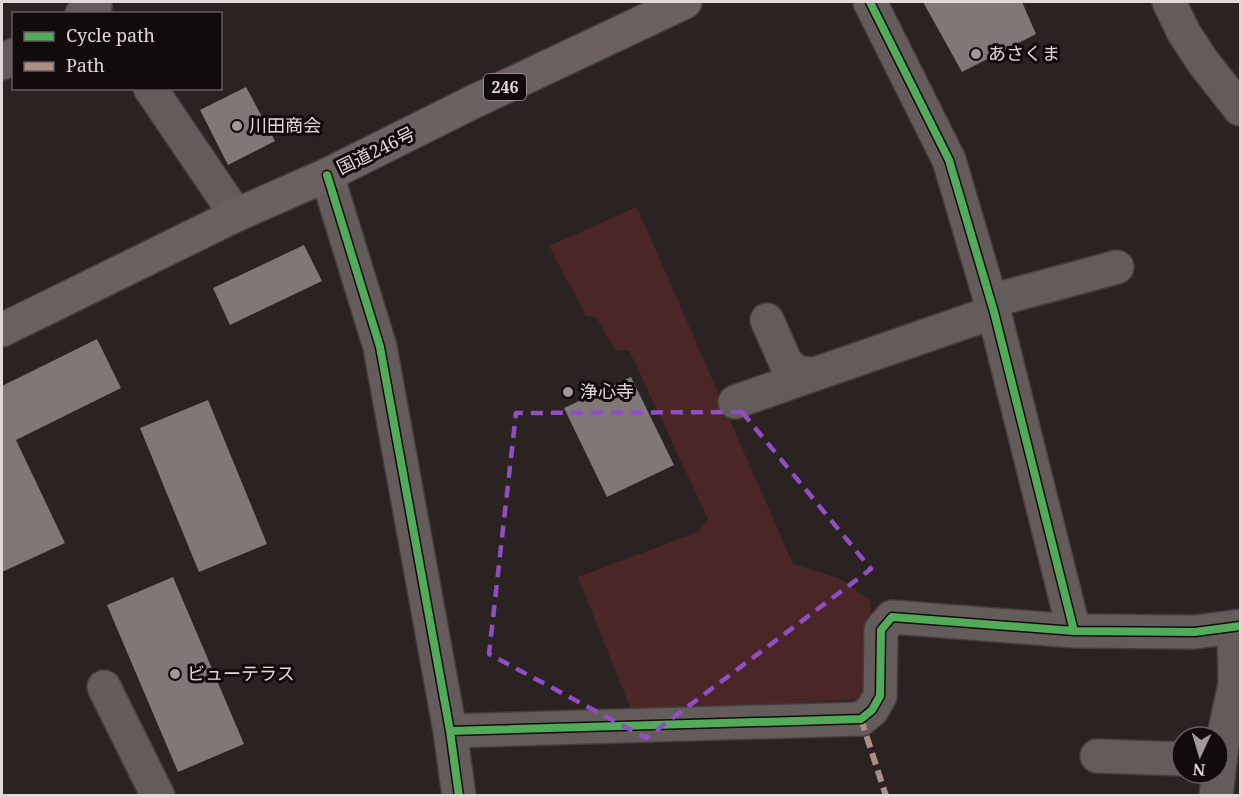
<svg xmlns="http://www.w3.org/2000/svg" width="1242" height="797" viewBox="0 0 1242 797" font-family="'Noto Serif','Noto Sans JP',serif">
  <style>
    .green { fill: #4a2626 }
    .building { fill: #807777 }
    .lines { fill: none; stroke-linecap: round; stroke-linejoin: round }
    .minor-casing { stroke: #453d3d; stroke-width: 36 }
    .highway-casing { stroke: #453d3d; stroke-width: 36 }
    .minor { stroke: #635c5b; stroke-width: 33 }
    .highway { stroke: #6d6060; stroke-width: 33 }
    .quiet { stroke: #ac8f84; stroke-width: 6; stroke-dasharray: 12 6; stroke-linecap: butt }
    .cycleway-casing { stroke: #120b0b; stroke-width: 11 }
    .cycleway { stroke: #51ab58; stroke-width: 8 }
    .marked { fill: none; stroke: #904ec4; stroke-width: 4.5; stroke-dasharray: 12 8; stroke-linejoin: round }
    .poi-dot { fill: #a39898; stroke: #120b0b; stroke-width: 2 }
    .labels { text-anchor: middle; stroke-width: 6; stroke-linejoin: round; paint-order: stroke }
    .shield { fill: #120b0b; stroke: #a49a9a; stroke-width: 1.5 }
    .shield-label { font-size: 16px; font-weight: bold; fill: #e3d8d7 }
    .poi-label { font-size: 18px; fill: #e3d8d7; stroke: #120b0b; text-anchor: start }
    .street-label { font-size: 18px; fill: #e3d8d7; stroke: #120b0b }
  </style>
  <rect width="100%" height="100%" fill="#2b2222"/>
  <path class="green" d="M637,207l156,357 48,15 29,21 8,77 -13,22 -233,13 -54,-135 120,-45 10,-13 -79,-169 -13,1 -20,-34 -10,-1 -37,-70z"/>
  <path class="building" d="M923,2h99l14,32 -74,38z
    M246,87l29,54 -47,24 -28,-55z
    M304,245l18,36 -92,44 -17,-37z
    M97,339l24,49 -105,52 49,103 -63,29v-186z
    M631,377l43,88 -67,32 -43,-89z
    M208,400l59,144 -68,28 -59,-144z
    M173,577l71,167 -66,28 -71,-167z"/>
  <g class="lines">
    <g class="minor-casing">
      <path id="minor" d="M870,2l79,158 45,152 80,319 121,1 45,-6
        M1169,2l15,31 19,29 37,47
        M82,14l13,-8
        M2,63l12,-8
        M150,88l86,127
        M327,175l53,172 70,384 9,65
        M991,301l126,-34
        M767,320l19,43 12,10 17,1 179,-62
        M735,402l80,-28
        M104,687l54,109
        M450,731l411,-12 11,-9 8,-14 1,-66 11,-13 182,14
        M1097,756l85,3
        M1216,796l6,-52 13,-60 -1,-57"/>
    </g>
    <g class="highway-casing">
      <path id="highway" d="M2,330l234,-115 91,-40 146,-73 212,-100"/>
    </g>
    <use href="#minor" class="minor"/>
    <use href="#highway" class="highway"/>
    <path class="quiet" d="M861,719l25,77"/>
    <g class="cycleway-casing">
      <path id="cycleway" d="M870,2l79,158 45,152 80,319 121,1 45,-6
        M327,175l53,172 70,384 9,65
        M450,731l411,-12 11,-9 8,-14 1,-66 11,-13 182,14"/>
    </g>
    <use href="#cycleway" class="cycleway"/>
  </g>
  <path class="marked" d="M742,412l129,157 -225,169 -157,-84 27,-241z"/>
  <g class="poi-dot">
    <circle cx="976" cy="54" r="6"/>
    <circle cx="237" cy="126" r="6"/>
    <circle cx="568" cy="392" r="6"/>
    <circle cx="175" cy="674" r="6"/>
  </g>
  <g class="labels">
    <rect class="shield" x="484" y="74" width="42" height="26" rx="4.5"/>
    <g class="shield-label">
      <text x="505" y="93">246</text>
    </g>
    <g class="poi-label">
      <text x="988" y="60">あさくま</text>
      <text x="249" y="132">川田商会</text>
      <text x="580" y="398">浄心寺</text>
      <text x="187" y="680">ビューテラス</text>
    </g>
    <g class="street-label">
      <text transform="translate(376 151) rotate(-26)" y="6">国道246号</text>
    </g>
  </g>
  <rect width="1242" height="797" fill="none" stroke="#e3d8d7" stroke-width="6"/>
  <rect x="12" y="12" width="210" height="78" fill="#120b0b" stroke="#665d5d" stroke-width="1.5"/>
  <rect x="24" y="32" width="30" height="9" fill="#51ab58" stroke="#665d5d" stroke-width="1.5"/>
  <text x="66" y="42" font-size="18" fill="#e3d8d7">Cycle path</text>
  <rect x="24" y="62" width="30" height="9" fill="#ac8f84" stroke="#665d5d" stroke-width="1.5"/>
  <text x="66" y="72" font-size="18" fill="#e3d8d7">Path</text>
  <g transform="translate(1200 755) rotate(184)"><circle r="28" fill="#120b0b" stroke="#665d5d" stroke-width="1.5"/>
  <path d="M0-4.5L10 22L0 15L-10 22Z" fill="#a39898"/>
  <text y="-9" font-size="16" font-weight="bold" text-anchor="middle" fill="#e3d8d7">N</text>
  </g>
</svg>
